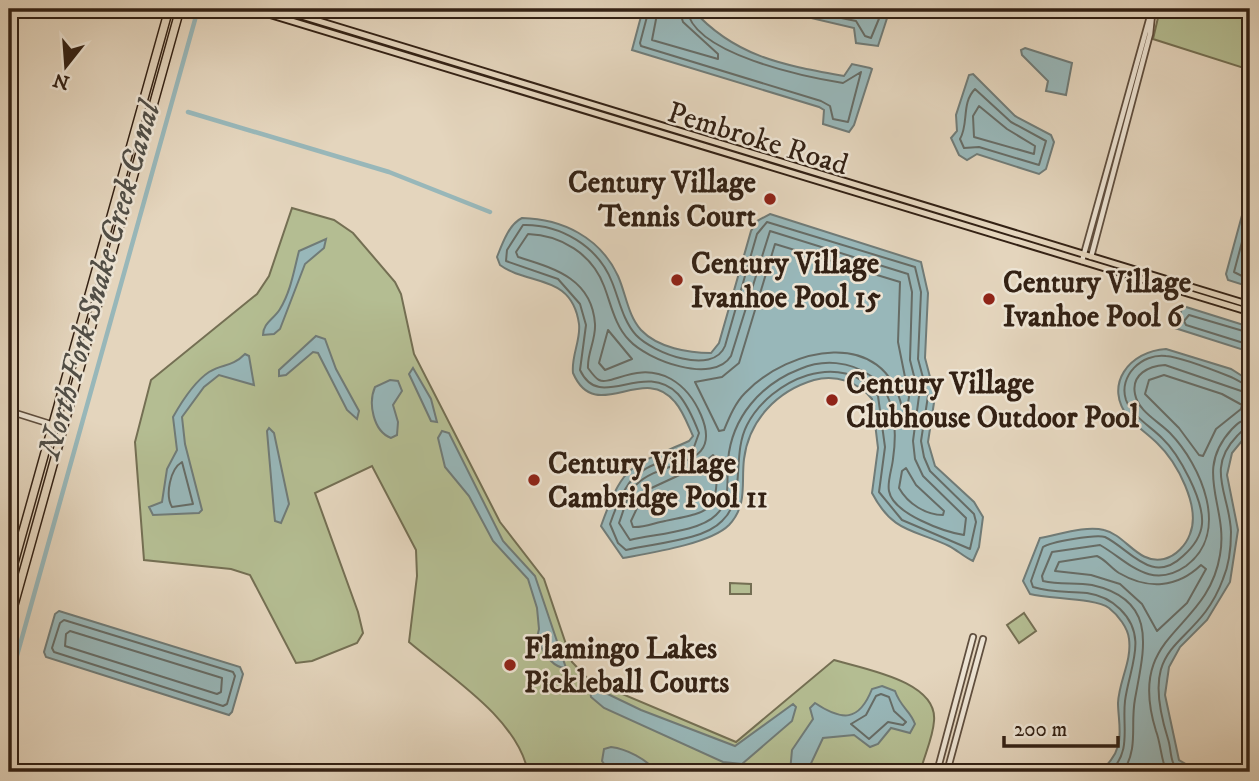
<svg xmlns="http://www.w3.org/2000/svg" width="1259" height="781" viewBox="0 0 1259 781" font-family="'IM FELL DW Pica',serif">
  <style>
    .green { fill: #b4bd92; stroke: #746f53; stroke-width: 2 }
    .water { fill: #98b7b9; stroke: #707b77; stroke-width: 2 }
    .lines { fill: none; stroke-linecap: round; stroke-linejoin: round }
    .shore { stroke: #666c66; stroke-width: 2 }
    .canal { stroke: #98b7b9; stroke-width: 4.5 }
    .minor-casing { stroke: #5f4e3e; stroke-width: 8 }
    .major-casing { stroke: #332114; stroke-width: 9 }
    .highway-casing { stroke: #332114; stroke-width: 10 }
    .minor { stroke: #ede4d4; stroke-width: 4.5 }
    .major { stroke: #e4d5bd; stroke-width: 5 }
    .highway { stroke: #e4d5bd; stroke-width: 7 }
    .poi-dot { fill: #8f2418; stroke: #ede4d4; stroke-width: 2.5 }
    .labels { text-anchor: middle; stroke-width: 5; stroke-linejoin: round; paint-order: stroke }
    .street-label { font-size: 30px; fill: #332114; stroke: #ede4d4 }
    .poi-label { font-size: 30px; font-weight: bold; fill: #332114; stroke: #ede4d4; text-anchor: start }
    .water-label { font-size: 32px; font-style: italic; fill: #514e46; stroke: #ede4d4 }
  </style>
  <rect width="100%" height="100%" fill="#e4d5bd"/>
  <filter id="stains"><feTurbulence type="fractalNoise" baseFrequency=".00286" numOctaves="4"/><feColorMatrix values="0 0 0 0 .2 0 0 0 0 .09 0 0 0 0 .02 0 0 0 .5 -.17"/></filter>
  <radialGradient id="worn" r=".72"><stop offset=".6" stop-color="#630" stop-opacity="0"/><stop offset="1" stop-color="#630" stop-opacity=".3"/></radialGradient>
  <path class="green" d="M1160,9h90v61l-97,-31z
    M292,208l42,12 19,13 42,49 6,12 13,60 86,168 44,57 28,83 17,18 147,62 98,-82c29,9 104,21 100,61 -1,16 -9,33 -13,48l-29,3h-364c-11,-54 -78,-95 -119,-130l8,-66 -1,-26 -44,-84 -57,27 43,119 5,21 -6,10 -45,18 -16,2 -46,-88 -19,-6 -87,-9 -9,-118 16,-62 106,-86 12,-18z
    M730,583l21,1v10h-21z
    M1024,613l12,18 -17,12 -12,-18z"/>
  <path class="water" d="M643,9h49c43,48 91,56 152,67l8,-12 18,4 2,1 -18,56 -5,7 -26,-8 1,-14 -5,-3 -187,-57z
    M773,9h117l-12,37 -22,-3 -2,-15z
    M1025,48l47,15 -6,32 -20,-4 2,-10 -26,-26 -1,-5z
    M973,74l42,42 36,19 3,7 -8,27 -7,5 -62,-20 -10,6 -8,-5 -8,-17 6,-7 -1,-16 13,-40z
    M1250,186v101l-22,-7 -2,-6z
    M770,214l151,48 7,31 -3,65 10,38 -7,46 7,24 39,36 9,15 -4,30 -6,14c-9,-4 -16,-11 -24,-15 -36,-17 -56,-13 -77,-53l6,-45 -6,-49c-14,-17 -36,-25 -58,-19 -37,11 -65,40 -70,79 -3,24 4,46 -15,66 -19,19 -79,28 -106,33l-22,-32c23,-64 29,-59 88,-85l4,-5c-5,-11 -10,-25 -18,-34 -32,-40 -79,24 -102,-29 -2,-17 8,-33 6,-49 -7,-51 -51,-38 -79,-59l-3,-8c5,-13 12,-33 25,-39 40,1 78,19 96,58 8,18 10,40 23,54 17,18 48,23 70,23l8,-10 32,-112 6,-10z
    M326,239l-2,9 -19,16 -25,65 -6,5 -11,1c0,-12 11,-16 17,-26 11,-18 14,-39 19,-58z
    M1183,306l67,21v25l-75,-24z
    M316,336l9,3 11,30 23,42 -2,8 -10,-9 -29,-57 -5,-1 -27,23 -7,1v-6z
    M1166,349l65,20 19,12v50l-18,22 -5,22 11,55 -8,52 -23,38 -27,27 -11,20 -4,28 14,65 20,12h-99c8,-8 15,-15 18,-26 4,-13 0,-30 0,-43 1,-22 14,-42 11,-64 -1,-11 -11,-24 -20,-31 -14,-10 -59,-9 -79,-14l-7,-13 17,-43c18,-3 46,-13 64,-8 22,5 34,35 60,29 12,-3 22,-14 26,-25 11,-27 -13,-72 -33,-91 -9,-9 -20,-16 -28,-25 -27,-33 1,-67 37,-69z
    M245,354l4,2 5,29 -35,-10 -15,12 -22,30 3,27 17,66 -3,3 -46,2 -4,-8 13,-5 5,-33 10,-19 -4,-33c9,-16 21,-35 36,-45 14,-9 22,-4 36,-18z
    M413,368l18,31 6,23 -6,-1 -22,-47z
    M390,380l8,1 4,10 -9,14 5,17 -1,13 -6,3c-18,-7 -23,-35 -16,-51z
    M269,428l5,5 15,71 -8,19 -6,-2 -1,-9 -7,-81z
    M442,431l7,2 54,108 32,35 31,92c-15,0 -24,-18 -29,-30l2,-9 -2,-21 -9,-29 -35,-38 -24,-45 -24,-29 -7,-29z
    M59,611l181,56 3,7 -11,38 -3,3 -183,-58 -2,-5 11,-38z
    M589,685l52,25 94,36 58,-42 3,3 -4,14 -50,43 -19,-2 -119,-54 -13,-11z
    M882,686l13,5c6,17 15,19 20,33l-5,9 -19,-5 -13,16 -8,3 -16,-12 -31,3 -16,34h-17l2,-22 21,-31 -3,-11 5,-5c27,18 44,19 57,-14z
    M611,747c16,2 35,12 46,25h-47l-8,-11 2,-12z"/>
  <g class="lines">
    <path class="shore" d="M649,9l-9,34 1,3 180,55 9,5 3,13 15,3 13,-50 -18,11c-37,-6 -151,-29 -156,-74
      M658,9l-6,31 66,19v-5l-35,-32 -4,-13
      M797,9l59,12 9,15 6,2 12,-29
      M975,89l36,33 35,19 -7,24 -60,-18 -15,1 -4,-9c9,-15 1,-36 15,-50z
      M979,106l28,23 28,17 -1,8 -60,-17 -1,-21z
      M1250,212l-16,60 16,8
      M767,222l148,45 6,25 -3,67 10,37 -7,45 3,16 6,14 44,43 2,8 -6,27 -68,-29 -23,-28 6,-45 -7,-51c-36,-49 -108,-16 -131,29 -16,31 0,73 -25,96 -19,20 -68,22 -96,29l-8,-7 -8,-19c21,-61 31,-51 84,-77l5,-14c-5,-13 -11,-28 -21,-39 -35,-35 -78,19 -98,-24l6,-45 -6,-21 -22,-25 -52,-18 1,-11 16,-25c37,-1 75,21 89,57 7,17 11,39 24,53 17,18 77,41 89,11l32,-112z
      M770,231l138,43 4,18 -2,68 9,36 -6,45 2,18 8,17 43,42 -2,17c-19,-3 -71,-21 -75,-44 -2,-9 3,-22 4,-32 4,-27 3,-66 -22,-83 -21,-15 -48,-17 -71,-7 -39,15 -68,48 -72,91 -2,20 4,40 -12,55 -17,17 -62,19 -86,25l-11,-17c5,-13 8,-29 18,-39 27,-26 87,-15 64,-69 -6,-14 -16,-28 -30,-36 -33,-18 -60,7 -72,1 -4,-2 -8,-8 -11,-12 -1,-15 8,-28 7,-44 -3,-46 -42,-56 -77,-67l-2,-5 12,-18c33,1 64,20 76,52 7,18 11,40 25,54 18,20 84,45 102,16z
      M775,244l125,38 -2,60 11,55 -2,12 -5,-1c-17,-82 -113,-61 -157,-15 -10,10 -16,25 -21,37l-5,1 -24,-49 27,-5 17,-14z
      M608,330l24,29 -27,11 -6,-7z
      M1250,333l-61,-18 -5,6 2,4 64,20
      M1164,375l58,19 20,11 -1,4 -25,20 -13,27 -4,-1 -20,-27 -34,-34 4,-14z
      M713,455l4,3c0,53 -1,53 -52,63 -11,2 -22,7 -32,6l-2,-6 14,-30 56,-26z
      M182,462l11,42 -21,3c-7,-12 -2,-38 10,-45z
      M906,468l10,17 28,26 -1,4c-17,0 -35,-11 -44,-27l3,-17z
      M1097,556c9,4 14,12 22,17 29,17 58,15 82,-8l5,4 -19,34 -30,28 -15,-27 -22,-20 -29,-9 -36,-4 4,-9z
      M64,620l169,52 2,4 -8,28 -4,2 -169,-54 -2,-4 8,-25z
      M70,631l152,47 -1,14 -4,2 -152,-48 1,-12z
      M881,694l8,3 5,14 12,11 -3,3 -15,-3 -19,17 -18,-15 15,-9 10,-19z
      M1110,772c22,-21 12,-45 15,-71 4,-33 24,-64 -5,-92 -9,-9 -20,-14 -33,-16 -19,-2 -35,0 -54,-6l-2,-6 12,-34c7,-5 53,-13 62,-10 25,12 47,49 78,19 9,-8 18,-20 19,-32 2,-24 -23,-70 -40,-86 -12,-12 -30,-22 -36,-38 -8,-24 16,-47 40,-44 15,1 50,15 65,21 7,3 12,8 19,8
      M1123,772c16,-25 7,-46 12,-73 9,-50 24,-99 -43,-114 -16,-3 -32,0 -49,-4l-1,-5 10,-24 48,-7c28,16 50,46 86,21 45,-33 15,-101 -16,-133 -12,-12 -32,-22 -35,-39 -4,-20 14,-28 30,-29l85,29
      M1167,772c-6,-11 -6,-28 -11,-41 -31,-100 51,-97 64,-176 9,-49 -28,-83 12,-126 6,-6 9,-9 18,-10
      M1181,772c-12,-7 -9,-21 -13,-33 -33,-105 28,-86 55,-160 6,-14 8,-32 8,-47 -1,-37 -26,-63 6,-96 5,-5 6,-7 13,-8"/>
    <path class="canal" d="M188,112l201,60 101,40
      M9,684l189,-675"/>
    <g class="minor-casing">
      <path id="minor" d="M1091,257l59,-223 2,-19
        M1082,261l70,-252
        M9,411l54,17
        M937,772l36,-135
        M947,772l36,-133"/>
    </g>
    <g class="major-casing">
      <path id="major" d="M252,9l998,303
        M279,9l971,296"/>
    </g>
    <g class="highway-casing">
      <path id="highway" d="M9,581l160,-572
        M9,623l171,-614"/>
    </g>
    <use href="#minor" class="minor"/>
    <use href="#major" class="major"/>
    <use href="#highway" class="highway"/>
  </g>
  <g class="poi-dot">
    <circle cx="770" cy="199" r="7"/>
    <circle cx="677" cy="280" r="7"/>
    <circle cx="989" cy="299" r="7"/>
    <circle cx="832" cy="400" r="7"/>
    <circle cx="534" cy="480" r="7"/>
    <circle cx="510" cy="665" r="7"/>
  </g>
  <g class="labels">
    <g class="street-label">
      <text transform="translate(758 138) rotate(17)" y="10">Pembroke Road</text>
    </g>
    <g class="poi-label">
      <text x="756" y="192" text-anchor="end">Century Village<tspan x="756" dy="34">Tennis Court</tspan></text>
      <text x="691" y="273">Century Village<tspan x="691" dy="34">Ivanhoe Pool 15</tspan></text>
      <text x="1003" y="292">Century Village<tspan x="1003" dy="34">Ivanhoe Pool 6</tspan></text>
      <text x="846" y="393">Century Village<tspan x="846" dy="34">Clubhouse Outdoor Pool</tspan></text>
      <text x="548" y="473">Century Village<tspan x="548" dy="34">Cambridge Pool 11</tspan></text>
      <text x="524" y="658">Flamingo Lakes<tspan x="524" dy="34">Pickleball Courts</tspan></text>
    </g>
    <g class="water-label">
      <text transform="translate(98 280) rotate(-74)" y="11">North Fork Snake Creek Canal</text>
    </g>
  </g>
  <rect width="1259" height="781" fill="none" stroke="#e4d5bd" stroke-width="35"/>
  <rect x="10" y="10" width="1238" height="760" fill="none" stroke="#332114" stroke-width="3.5"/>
  <rect x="18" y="18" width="1224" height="746" fill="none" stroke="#332114" stroke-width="2"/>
  <g transform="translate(66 66) rotate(197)" stroke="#ede4d4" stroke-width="5" paint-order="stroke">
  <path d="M0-5L12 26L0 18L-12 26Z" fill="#332114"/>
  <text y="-10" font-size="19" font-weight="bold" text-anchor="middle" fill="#332114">N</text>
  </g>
  <path d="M1004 736v10h114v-10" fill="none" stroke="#332114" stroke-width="3.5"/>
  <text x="1014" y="736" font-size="21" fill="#332114" stroke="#ede4d4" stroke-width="5" paint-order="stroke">200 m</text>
  <rect width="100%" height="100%" filter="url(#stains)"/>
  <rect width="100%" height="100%" fill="url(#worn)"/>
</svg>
